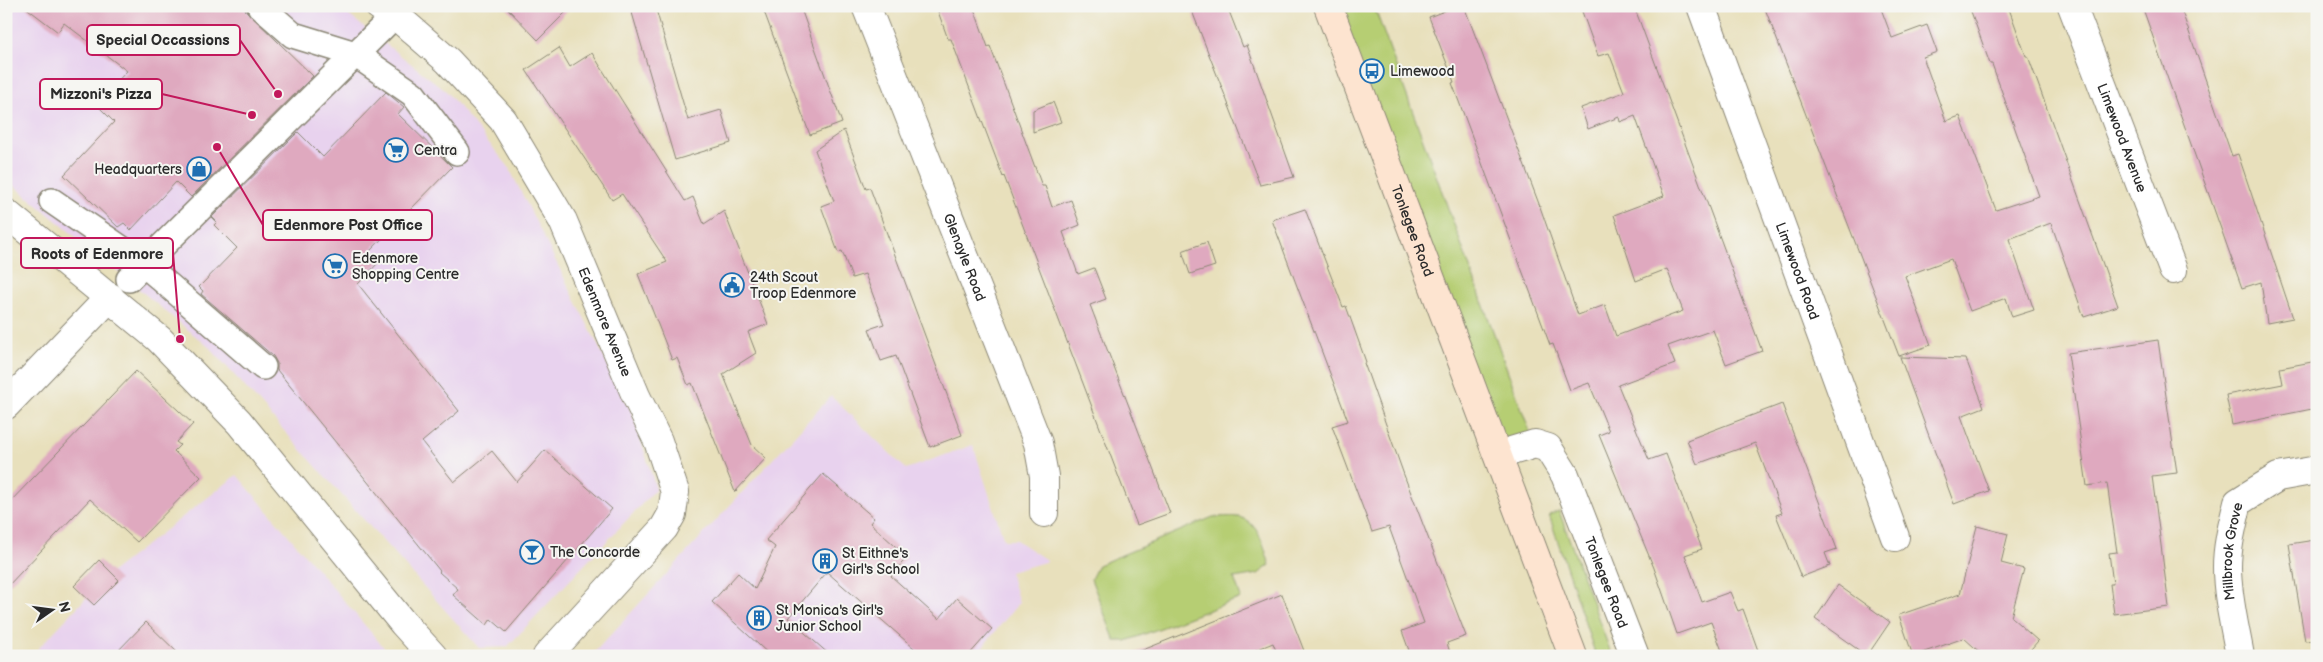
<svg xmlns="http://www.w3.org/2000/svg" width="2323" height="662" viewBox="0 0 2323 662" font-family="'Balsamiq Sans',sans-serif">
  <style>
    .built { fill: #e8d2ee }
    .green { fill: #b6ce73; stroke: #707c4f }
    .building { fill: #dfa9bf }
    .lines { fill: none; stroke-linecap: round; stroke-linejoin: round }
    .pedestrian-casing { stroke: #8a8674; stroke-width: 28 }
    .minor-casing { stroke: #8a8674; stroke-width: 30 }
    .secondary-casing { stroke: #8a8674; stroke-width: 30 }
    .pedestrian { stroke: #fff; stroke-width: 25 }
    .minor { stroke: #fff; stroke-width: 28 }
    .secondary { stroke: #fde4d0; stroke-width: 28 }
    .labels { text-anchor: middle; stroke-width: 4; stroke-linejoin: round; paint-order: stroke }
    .poi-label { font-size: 14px; fill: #2b2b2b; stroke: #f6f6f2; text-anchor: start }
    .street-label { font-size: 14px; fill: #2b2b2b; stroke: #f6f6f2 }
    .leader { fill: none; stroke: #c2185b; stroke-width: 2 }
    .callout-dot { fill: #c2185b; stroke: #f6f6f2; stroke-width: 2 }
    .callout { fill: #f6f6f2; stroke: #c2185b; stroke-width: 2 }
    .callout-label { font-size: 15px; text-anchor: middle; font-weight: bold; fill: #2b2b2b }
  </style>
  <rect width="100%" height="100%" fill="#f6f6f2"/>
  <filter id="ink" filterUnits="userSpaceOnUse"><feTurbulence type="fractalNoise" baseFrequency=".02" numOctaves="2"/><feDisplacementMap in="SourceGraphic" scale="10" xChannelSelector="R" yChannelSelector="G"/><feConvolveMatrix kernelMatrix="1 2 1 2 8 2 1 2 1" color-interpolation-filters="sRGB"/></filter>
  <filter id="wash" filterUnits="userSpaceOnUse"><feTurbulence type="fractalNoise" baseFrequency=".0096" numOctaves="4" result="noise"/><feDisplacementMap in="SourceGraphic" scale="20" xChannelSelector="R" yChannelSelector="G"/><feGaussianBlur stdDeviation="1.12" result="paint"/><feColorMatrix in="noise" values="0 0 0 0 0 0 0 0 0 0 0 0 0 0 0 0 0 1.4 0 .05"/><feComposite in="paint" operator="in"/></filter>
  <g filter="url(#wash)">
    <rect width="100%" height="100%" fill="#e8e0bc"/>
    <path class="built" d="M6,6h331l109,85 62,75 125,249 23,74 -149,158 -28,1 -269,-300 -204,-169z
      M831,396l75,73 67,-24 31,95h12l32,21 -38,11 9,31 -44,53h-384z
      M237,475l154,181h-360l79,-83z"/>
    <path class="green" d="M1328,6h46l163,445 -41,-1z
      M1559,511l53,145h-16l-47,-141z
      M1213,517c8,0 17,-1 25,0 21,4 26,31 32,48l-12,9 -24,4 7,20 -115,43h-11l-24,-62 7,-14z"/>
    <g id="blocks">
      <path class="building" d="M24,6h217l72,70 -122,121 -15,-15 -45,48 -7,-7 -6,4 -54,-52 50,-53 -18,-18 31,-33 -63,-48 -6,9z
        M505,6h67l-34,34z
        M630,6h25l33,114 33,-10 10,33 -56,17z
        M762,6h38l42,117 -32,12z
        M936,6h37l15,41 2,-1 52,140h3l7,21 19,-7 9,25 -17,7 15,42 16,-6 12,31 -16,6 80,208 -33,12 -133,-349 -1,1 -52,-138h-3z
        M1190,6h37l16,41 4,-2 47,132 -34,8z
        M1457,6h7l75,198 39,111 27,-10 11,31 67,-25 -16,-42 -31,12 -22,-66 50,-19 -29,-80 -15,6 -1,-5 -31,12 -7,-21 43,-16 -15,-39 -11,3 -18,-50h54l128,345 -36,13 -13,-34 -45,16 7,18 -57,21 31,75 17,-6 36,95 -17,6 17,47 28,-10 8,19 5,-2 17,47h-36l-13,-34 -34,12 -23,-66 -55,-133 10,-4 -20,-48 -19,7 -17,-46 -3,1 -98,-262 2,-1 -25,-65z
        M1764,6h116l12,32 35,-13 10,27 -14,5 23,64 14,-5 36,94 43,-14 -47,-132h-2l-21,-58h39l18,50h2l90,250 -34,11 -33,-94 -42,16 25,71 -22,7 -6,-19 -36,13 -19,-52 -46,17 26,69 -32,11z
        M2142,6h38l52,150 6,-2 55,164 -26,5 -6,-41 -19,6z
        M559,48l11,19 22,-14 93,148 8,-4 11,27 20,-13 44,113 -20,8 8,21 -33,21 29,71 14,13 -31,34 -43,-109 -4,2 -11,-27 -5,2 -34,-86 29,-12 -45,-68 -10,6 -86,-130z
        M386,92l18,15 -6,7 54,53 -83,85 10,10 -21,22 101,127 -37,31 32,40 38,-31 25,31 28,-32 67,59 -106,123 -15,-13 -4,6 -34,-30 5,-6 -19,-17 1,-1 -163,-201v-7l-4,-7 -72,-62 2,-3 -4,-4 38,-39 -23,-23 3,-3 -5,-5 86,-85 25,25z
        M1053,102l8,20 -28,10v-22z
        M844,130l22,59 4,-1 92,247 -32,12 -34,-91 -15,5 -12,-32 15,-5 -19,-50 -13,4 -10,-27 -4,1 -17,-46 13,-5 -19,-51z
        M1305,209l38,98 3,-1 20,56 -2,1 40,112 62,161 -19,7 4,13h-40l-9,-25 22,-8 -35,-96 -17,5 -40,-106 16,-5 -76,-201z
        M1207,242l8,24 -25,8 -8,-23z
        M2158,340l19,133 -25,3 17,131 -55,7 -4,-30h3l-4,-31 8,-1 -10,-69 -20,3 -19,-133z
        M1900,357l66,2 18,48 -23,9 28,75 -35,13z
        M2317,361v47l-85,17 -6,-30 57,-11 -3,-16z
        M136,371l57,53 -17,18 4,3 -6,6 27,26 -64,65 -47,-43 -84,89v-82z
        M1782,404l55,145 -12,4 5,13 -29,11 -25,-62 6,-2 -27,-70 -58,21 -10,-24z
        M823,474l51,44 -4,5 37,34 -16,19 48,43 18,-21 35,31 -24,27h-45l-96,-84 -39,46 43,38h-60l-59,-54 26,-29 17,16 20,-42 -9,-7z
        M1977,526l31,8 -7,29 23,6 -13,48 27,24 -13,15h-41l-20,-18 -51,18 -14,-41 61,-21z
        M2315,540l2,15v85l-12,1 -16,-97z
        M99,560l20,20 -25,25 -20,-19z
        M1838,585l52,37 -23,34 -52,-37z
        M1282,594l24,62h-28l-5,-13 -32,13h-113z
        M146,622l35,34h-68z"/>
    </g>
  </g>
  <g filter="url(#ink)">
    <use href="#blocks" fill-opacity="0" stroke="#8a8674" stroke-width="1"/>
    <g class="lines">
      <g class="pedestrian-casing">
        <path id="pedestrian" d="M260,6l33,29 62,19 58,40 44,58
          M52,201l92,63 119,103
          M129,279l266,-264"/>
      </g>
      <g class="minor-casing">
        <g id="minor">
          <path id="s1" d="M379,6l16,9 53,46 55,59 60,101 73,175 22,45 17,51 -3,22 -8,14 -117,128"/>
          <path id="s2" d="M866,6l172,437 6,33v37"/>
          <path id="s3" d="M1701,6l194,531"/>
          <path id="s4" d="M2072,6l101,264"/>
          <path d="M6,213l153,126 80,83 164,201 30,33"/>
          <path d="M6,405l104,-108"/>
          <path id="s5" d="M1498,455l37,-11 13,4 17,27 70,181"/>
          <path id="s6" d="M2240,656c-5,-29 -13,-59 -13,-89 0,-22 6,-44 11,-65l40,-25 39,-7"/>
        </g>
      </g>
      <g class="secondary-casing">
        <g id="secondary">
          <path id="s7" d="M1328,6l245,650"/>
        </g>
      </g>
      <use href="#pedestrian" class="pedestrian"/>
      <use href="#minor" class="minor"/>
      <use href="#secondary" class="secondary"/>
    </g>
  </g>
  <defs>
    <g id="bus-ring" transform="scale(1.25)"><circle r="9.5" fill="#f6f6f2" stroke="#1f6fb2" stroke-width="1.5"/><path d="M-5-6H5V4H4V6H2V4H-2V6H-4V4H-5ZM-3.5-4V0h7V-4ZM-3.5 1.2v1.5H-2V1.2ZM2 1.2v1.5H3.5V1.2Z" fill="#1f6fb2"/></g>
    <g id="supermarket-ring" transform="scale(1.25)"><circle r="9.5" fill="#f6f6f2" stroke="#1f6fb2" stroke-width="1.5"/><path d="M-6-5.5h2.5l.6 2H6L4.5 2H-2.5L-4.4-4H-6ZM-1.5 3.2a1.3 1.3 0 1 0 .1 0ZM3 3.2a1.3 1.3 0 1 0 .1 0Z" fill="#1f6fb2"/></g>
    <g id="shop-ring" transform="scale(1.25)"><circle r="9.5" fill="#f6f6f2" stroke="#1f6fb2" stroke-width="1.5"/><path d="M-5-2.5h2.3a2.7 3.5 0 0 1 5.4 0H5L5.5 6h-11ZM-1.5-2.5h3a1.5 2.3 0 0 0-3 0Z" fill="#1f6fb2"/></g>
    <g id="civic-ring" transform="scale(1.25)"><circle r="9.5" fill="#f6f6f2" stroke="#1f6fb2" stroke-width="1.5"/><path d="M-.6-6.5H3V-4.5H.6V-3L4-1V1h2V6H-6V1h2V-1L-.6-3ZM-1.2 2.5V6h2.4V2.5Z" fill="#1f6fb2"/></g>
    <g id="bar-ring" transform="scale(1.25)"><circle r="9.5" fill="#f6f6f2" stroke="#1f6fb2" stroke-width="1.5"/><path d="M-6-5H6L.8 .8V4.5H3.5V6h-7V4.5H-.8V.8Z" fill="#1f6fb2"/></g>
    <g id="building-ring" transform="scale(1.25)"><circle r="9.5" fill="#f6f6f2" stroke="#1f6fb2" stroke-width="1.5"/><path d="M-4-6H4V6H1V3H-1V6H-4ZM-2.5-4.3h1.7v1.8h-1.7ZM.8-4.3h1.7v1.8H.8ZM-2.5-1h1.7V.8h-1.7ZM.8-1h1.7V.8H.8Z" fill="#1f6fb2"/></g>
  </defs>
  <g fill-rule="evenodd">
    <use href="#bus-ring" x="1372" y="71"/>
    <use href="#supermarket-ring" x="396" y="150"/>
    <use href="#shop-ring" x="199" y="169"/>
    <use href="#supermarket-ring" x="335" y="266"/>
    <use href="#civic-ring" x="732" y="285"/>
    <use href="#bar-ring" x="532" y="552"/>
    <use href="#building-ring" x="825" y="561"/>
    <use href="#building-ring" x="759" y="618"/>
  </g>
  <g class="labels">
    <g class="poi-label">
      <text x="1390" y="76">Limewood</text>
      <text x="414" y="155">Centra</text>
      <text x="182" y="174" text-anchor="end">Headquarters</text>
      <text x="352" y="263">Edenmore<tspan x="352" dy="16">Shopping Centre</tspan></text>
      <text x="750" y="282">24th Scout<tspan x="750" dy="16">Troop Edenmore</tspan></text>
      <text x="550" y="557">The Concorde</text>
      <text x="842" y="558">St Eithne's<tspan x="842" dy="16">Girl's School</tspan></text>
      <text x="776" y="615">St Monica's Girl's<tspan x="776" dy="16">Junior School</tspan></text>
    </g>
    <g class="street-label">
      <text dy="5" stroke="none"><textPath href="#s4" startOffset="141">Limewood Avenue</textPath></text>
      <text dy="5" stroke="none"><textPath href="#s7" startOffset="240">Tonlegee Road</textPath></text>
      <text dy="5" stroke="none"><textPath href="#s2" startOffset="270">Glenayle Road</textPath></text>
      <text dy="5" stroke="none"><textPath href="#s3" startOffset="282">Limewood Road</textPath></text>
      <text dy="5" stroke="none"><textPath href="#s1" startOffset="396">Edenmore Avenue</textPath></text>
      <text dy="5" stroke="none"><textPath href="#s6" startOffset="106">Millbrook Grove</textPath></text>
      <text dy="5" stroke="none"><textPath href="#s5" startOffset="199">Tonlegee Road</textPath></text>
    </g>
  </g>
  <path class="leader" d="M278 94L240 40M252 115L162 94M217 147L263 225M180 339L173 253"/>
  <g class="callout-dot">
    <circle cx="278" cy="94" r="5"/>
    <circle cx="252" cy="115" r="5"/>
    <circle cx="217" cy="147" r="5"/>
    <circle cx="180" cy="339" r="5"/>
  </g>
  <g class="callout">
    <rect x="87" y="25" width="153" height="30" rx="5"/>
    <rect x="40" y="79" width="122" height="30" rx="5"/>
    <rect x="263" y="210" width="169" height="30" rx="5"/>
    <rect x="21" y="238" width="152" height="30" rx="5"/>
  </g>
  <g class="callout-label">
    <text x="163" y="45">Special Occassions</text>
    <text x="101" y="99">Mizzoni's Pizza</text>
    <text x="348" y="230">Edenmore Post Office</text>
    <text x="97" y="259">Roots of Edenmore</text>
  </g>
  <rect width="2323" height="662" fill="none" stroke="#f6f6f2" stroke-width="25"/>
  <g transform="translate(52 610) rotate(76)" stroke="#f6f6f2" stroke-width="4" paint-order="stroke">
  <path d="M0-4L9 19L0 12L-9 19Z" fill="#2b2b2b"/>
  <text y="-8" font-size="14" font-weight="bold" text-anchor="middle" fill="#2b2b2b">N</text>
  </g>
</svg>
